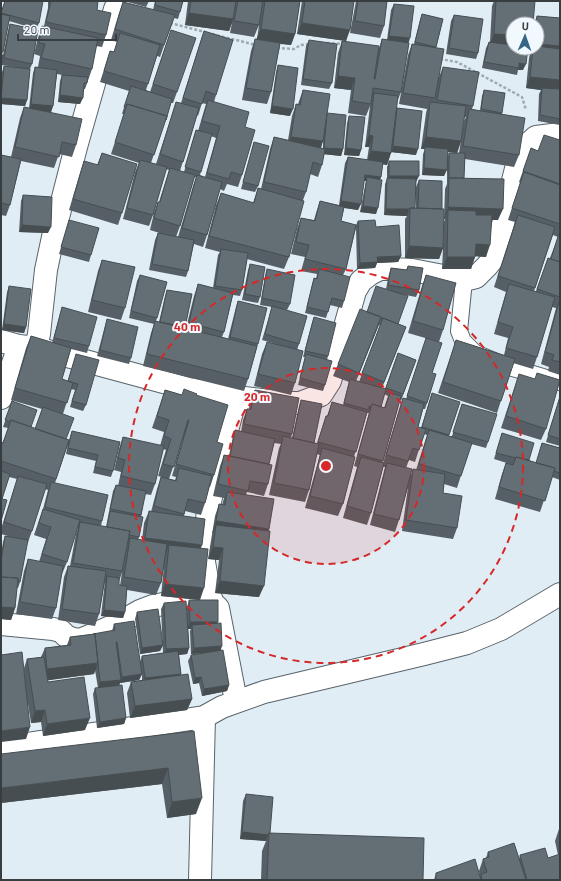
<svg xmlns="http://www.w3.org/2000/svg" width="561" height="881" viewBox="0 0 561 881" font-family="Barlow,sans-serif">
  <style>
    .lines { fill: none; stroke-linecap: round; stroke-linejoin: round }
    .lane-casing { stroke: #596369; stroke-width: 18 }
    .street-casing { stroke: #596369; stroke-width: 24 }
    .path { stroke: #9fa9af; stroke-width: 2.5; stroke-dasharray: 3 2; stroke-linecap: butt }
    .lane { stroke: #fff; stroke-width: 16 }
    .street { stroke: #fff; stroke-width: 22 }
    .wall { fill: #565f65; fill-rule: evenodd }
    .shaded-wall { fill: #464e52 }
    .building { fill: #646f75; stroke: #464e52 }
    .ring { fill: none; stroke: #d62828; stroke-width: 2; stroke-dasharray: 7 5 }
    .centre { fill: #d62828; stroke: #f2f9fe; stroke-width: 2 }
    .ring-label { font-size: 12px; text-anchor: middle; font-weight: bold; fill: #d62828; stroke: #f2f9fe; stroke-width: 4; stroke-linejoin: round; paint-order: stroke }
  </style>
  <rect width="100%" height="100%" fill="#e1edf5"/>
  <g class="lines">
    <g class="lane-casing">
      <path id="lane" d="M464,280l-5,51 4,10 12,12 34,14 51,15"/>
    </g>
    <g class="street-casing">
      <path id="street" d="M1,341l18,5 17,2 3,-14 7,-64 7,-33 23,-90 39,-138
        M41,349l148,40 47,8 50,6h14l21,-8 9,-14 11,-38 5,-20 9,-32 6,-10 9,-7 10,-5h13l19,1 52,10 12,-3 11,-11 10,-12 11,-54 10,-39 7,-14 11,-10 24,-3
        M1,398l18,-52
        M1,624l52,5 8,2 5,5 7,3 7,1 35,-15 25,-14 13,-5 20,-4 40,1
        M236,701l-18,-93 -5,-5 -3,-7 -6,-34v-11l4,-41 16,-68 12,-45
        M1,748l203,-31
        M200,880l4,-163 18,-10 42,-15 160,-38 43,-11 34,-14 59,-35"/>
    </g>
    <path class="path" d="M170,23l35,9
      M212,34l44,11
      M327,43l17,1
      M277,48l17,1 7,-4 9,-1
      M440,59l17,3 65,35 4,13"/>
    <use href="#lane" class="lane"/>
    <use href="#street" class="street"/>
  </g>
  <path class="wall" d="M5,1l34,22 -3,6 -27,-8 -7,34 -1,11v-53z
    M48,1h50l-1,9 9,25 -4,12 -6,-1 -4,23 -7,20h-1l-4,15 -22,-2 2,-21 2,-6 -5,-1 -4,32 -2,6 25,33 -4,12 -13,-3 -5,14 -33,-7 -11,44 -4,11 -5,-1v-60l10,2 9,-39 4,-11 5,1 4,-35 2,-6h3l2,-11 -6,-2 4,-16 4,-12h2l4,-18z
    M124,1h25l-3,6z
    M155,1h28l-5,18 -4,-1 -14,39 -3,-1 -11,34 4,2 17,-50 10,50 -4,11h-2l-20,60 5,1 20,-62 5,1 19,-60 4,-12 12,64 -2,7 31,25 -3,48 -4,12 -11,-3 -3,7 -4,-2 -13,46 -4,12 -9,-3 -6,27 -2,6 -37,-7 6,-30 3,-7 8,2 -16,-5 4,-17 4,-11h1l10,-32 -3,-1 -13,46 -4,11 -26,-7 12,-47 4,-9 -28,-9 13,-40h-2l7,-23 -29,-9 10,-31 4,1 3,-10 -6,-2 8,-27 4,-11 30,8zM202,103l4,1 -8,27 -2,-1 -2,6 -10,36 -4,-1 17,-56 1,1zM211,136l5,2 -11,39 -5,-2zM194,177h2l-3,9 -15,51h-2l4,-11z
    M188,1h112l-5,33 -4,11 -11,-1 -9,48 -4,12 -25,-4 9,-49 4,-12h2l2,-14 -5,12 -24,-4 2,-10 -3,8 -44,-6z
    M302,1h52l-8,40 -49,-7z
    M356,1h31l-3,25 -4,12 -30,-5z
    M494,1h41l-22,23 10,46h-5l-1,5 -35,-7 4,-20 3,-6h1l2,-36z
    M394,4l14,39 -7,49 -4,10 -1,10 1,-4 19,47 -25,-3 -4,13 -4,-1 -3,15 -4,35 -16,-2 6,-31h-2l-6,29 -14,-2 -3,13 15,4 2,-4 18,6 25,29 -3,6 -21,1 -2,5 -18,1 -1,-41 -10,41 -3,6 1,26 -2,7 -12,-3 -4,13 -21,-5 7,-28 2,-7 2,1 1,-5 -16,-3 4,-14 -14,-3 6,-25 4,-11 13,2 2,-7 4,-12 19,4 6,-42 3,-6 19,3 2,-13h-4l5,-41 -4,10 -18,-3 3,-23 -17,-2 4,-35 4,-12 37,7 3,-9 5,1 4,-30z
    M422,14l21,5 -7,29 3,29 4,-10 30,39 -1,3 8,2 2,-15 2,-6 18,23v1l17,41 -5,12 -49,-8 -1,19 34,42h-7l-5,37 -11,-1 -4,13h-29l1,-21 -4,11 -34,-1v-39l2,-3 -23,-1 1,-31 2,-5v-12l2,-6 27,21 -1,26h1v-21l3,-7 23,29 1,36 1,-23 1,-3h-1l1,-30 2,-5v-21l-3,13 -22,-1 1,-21 2,-5h-4l5,-36 1,-4 -28,-5 9,-49 4,-11h2l6,-24zM464,117h2l-2,4 -5,32h-2l4,-12zM448,152l8,1h-7l-2,6z
    M454,15l24,38 -2,6 -30,-5 5,-33z
    M537,16l23,2v107l-22,-4 1,-27 2,-4 -15,-2 3,-30 1,-4 1,-6h6v-24h-3z
    M10,24l22,40 -2,5 -3,31 -2,6 -24,-2v-26l1,-6 2,-6 12,1 -15,-2 7,-34z
    M309,40l23,43 -3,6 -28,-4 5,-39z
    M278,65l12,51 -20,-3 6,-41z
    M303,90l24,23 16,36 -2,7 -17,-2 -2,11 -4,12 -8,-3 -4,18 -3,8 -14,57 -5,12 -37,-10 -5,31 -2,6 -7,-1 -9,37 -2,5 6,2 8,-32 2,-6 20,43 -10,35 -4,12 -101,-25 8,-33 3,-9 -25,-6 8,-37 3,-6 17,43 -1,3 3,1 6,-26 2,-6 25,4 -7,34h1l8,-32 4,-12 15,4 5,-33 2,-3 -15,-4 11,-43 5,-12 32,10 5,-15 3,1 9,-40 4,-12 14,3 4,-24 4,-12h2zM323,140v8h-2z
    M349,116l12,34 -2,6 -15,-1 3,-32z
    M560,140v235l-12,-4 1,-4 -8,-3 15,-56 -4,-1 -15,50 -4,12 -20,-6 -16,50 -59,-20 18,-53 48,15 4,-17 -14,-4 12,-42 -12,-5 21,-65 -7,-2 12,-37 -1,-1 12,-34 7,3zM553,235l5,2 -8,21h-2l-12,33h-2z
    M254,142l4,44 -3,6 -14,-3z
    M102,153l20,60 -4,12 -49,-15 11,-37 4,-12 13,4z
    M23,195l25,38 -29,-1 2,-31z
    M69,220l22,35 -2,7 -30,-8z
    M102,260l23,48 -4,12 -33,-8 10,-41z
    M250,264l10,33 -2,6 -16,-3 6,-30z
    M408,266l11,24 -3,7 -16,-3 -2,30 8,3 -24,61 3,1 13,-36 18,7 -15,41 -1,-1 -18,63h1l16,-53 4,-12 3,1 20,-61 6,35 -5,30 -2,6h-2l-5,18 3,1 11,-35 17,43h3l10,-32 26,38 -2,6 -15,-4 -14,44 -13,-4 -1,9 14,35 -4,11 -51,-8 6,-44 -9,33 -4,12 -25,-7 13,-50 2,-8h-2l-12,46 -4,12 -24,-7 14,-51 -3,-1 15,-53h-2l-1,3 -12,41 -11,47 -5,12 -33,-8 15,-53 -4,-1 -7,36 -4,12 -36,-7 10,-47 2,-4 -7,-1 -5,21 -1,20 -4,12 -17,-4 -1,3 23,36 -10,66 -44,-4 4,-33 -11,-1 7,-43 4,-12 3,1 2,-7 -11,-2 7,-30 4,-11 5,1 4,-19 2,-7 6,2 2,-12 4,-11h2l1,-8 5,-11 37,44 -1,4h1l7,-32 2,-6 13,43h3l9,-27h1l5,-14 11,3 6,-23 -16,-6 5,-12 29,-52 19,-23 3,-15 2,-6 15,2zM379,325h1l-21,57 -3,-1zM384,394l4,2 -4,12 -3,-1zM424,434l3,1 -11,35 -3,-1 -2,6 -5,-7 3,-8 6,2z
    M267,269l23,35 -3,6 -7,-1 19,35 -2,6 -2,33 -4,12 -37,-9 8,-32 5,-12 16,4 -21,-6 10,-33 -12,-2 5,-29z
    M426,275l17,55 -4,12 -31,-9 14,-47z
    M9,286l17,41 -2,6 -22,-3 5,-38z
    M62,307l27,39 -2,7 -16,-4 -9,30 6,2 8,-27 10,51 -3,6 -13,-4 5,-17 -4,-1 -8,25 3,25 3,1 3,-9 48,11 -7,29 -2,6 -18,-4 3,-12 -30,-7 2,-10 -13,39 47,38 -1,5 5,1 7,-36 3,-6 2,1 3,-14 -7,-2 5,-21 4,-12 37,9 4,-14 -12,-4 13,-38 17,5h14l21,47 -3,33 -4,12h-1l-4,16 -4,12 -16,-4 -1,5 17,33 -1,51 -39,-4 3,-30 -3,17 -5,12 -29,-5 -2,22 -2,6 -22,-2 4,-35 -6,33 -4,12 -37,-6 6,-43 4,-11h2l6,-32 2,-6 -1,-1 -10,35 -5,12v-1l-6,35 -4,11 -36,-5 8,-43 4,-12 11,3 7,-23 -12,-4 5,-15 4,-11 5,-19 -3,-1 -13,42 -4,11h-1l-7,40 -2,6h-1l-2,20 -4,12 -10,-1v-65l2,-12 2,-6h3l-7,-2v1v-6l16,-50 -8,-2 -7,22 -1,22v-79h2l5,-14 -5,-1 9,-26 19,26 4,2 7,-20 -31,-9 15,-52 5,-12 21,7zM185,432l-13,44 4,1 -1,3 -14,-3 -4,12 -6,23 -2,-1 -5,12 -2,17h-4l1,-3 2,-20 4,-23 6,1 4,-11 8,-35 3,1 -8,26 11,3zM122,572l-2,14 -1,-1v-3z
    M314,317l14,39 -1,4 -2,25 -2,6 -25,-6 7,-28h-2l9,-34z
    M107,319l24,39 -2,6 -32,-8 8,-30z
    M519,374l27,55 -5,11 -40,-12z
    M560,395v51l-14,-4z
    M502,433l27,27 7,3 6,-20 18,5v32l-8,-3 -12,35 -45,-13 7,-25 4,-11 7,2 -19,-6z
    M189,600l29,24 3,26 8,35 -2,6 -25,5 -3,-13 -6,1 -5,-23 3,-6 11,-2 -11,1 -1,-23 1,-2h-3l1,19 -2,6 -8,1 2,19v1l11,24 -5,11 -57,8 -3,-25 4,-11 11,-2v-6l-3,6 -19,3 -1,2 7,33 -2,6 -27,4 -4,-34 2,-6h3l-3,-18 -1,4 -46,6v2l37,48 -42,6 -2,-14 -10,1 -3,-19 -2,35 -2,-71 3,-9 14,-2 4,-9 22,-3 3,-8 23,-3 19,-3 2,-7 26,38 2,-6 21,-3 -2,-44 3,-6 23,20v-16z
    M137,612l26,33 -3,6 -20,3 -5,-35z
    M194,731l2,83 -29,4 -5,-34 -161,19z
    M246,794l24,39 153,47h-162l1,-29 4,-10 -26,-2 3,-38z
    M559,829h1v51h-126l2,-7 44,4 -1,-6 4,-12 3,-1 2,-6 31,7 1,-4 28,3 10,-3 -3,-14z"/>
  <path class="shaded-wall" d="M189,13l44,6 -4,12 -44,-6z
    M302,23l48,7 -4,11 -49,-7z
    M261,29l34,5 -4,11 -35,-5z
    M494,34l19,1v12l-23,-2z
    M389,36l21,2 -2,7 -21,-3z
    M537,44l23,2v12l-23,-10z
    M519,63l7,1 -3,6h-5z
    M338,76l17,2 -4,12 -17,-2z
    M530,77l30,3v12l-18,-4 -1,2 -15,-2z
    M60,95l23,3 -3,6 -22,-2z
    M1,98l26,2 -2,6 -24,-2z
    M31,104l22,2 -2,6 -22,-2z
    M272,106l21,3 -3,7 -20,-3z
    M369,135l4,1 -4,11h-4z
    M291,137l32,4 -4,12 -32,-5z
    M426,137l35,4 -4,12 -32,-4v-2v2h-4z
    M393,146l25,3 -2,6 -25,-3z
    M324,148l19,1 -2,7 -19,-2z
    M346,148l15,2 -2,6 -15,-1z
    M371,151l20,2 -4,12 -20,-3z
    M424,168l23,2 -3,6 -22,-1z
    M365,175l16,2 -2,6 -12,-6 -1,4h-3z
    M389,176h30l-3,6h-30z
    M341,201l20,3 -3,6 -19,-3z
    M363,206l15,2 -2,6 -16,-2z
    M448,207l55,2 -5,11 -50,-1v-9l-3,9h-1z
    M386,209h23l-2,7 -23,-1z
    M22,225l29,2 -3,6 -29,-1z
    M476,244l14,1 -4,12 -14,-1z
    M409,246l34,2 -4,11 -34,-1z
    M401,256l-3,6 -21,1 -2,5 -18,1 3,-6 17,-6z
    M447,257h28l-4,12h-29z
    M381,317l-4,12 -22,55 4,-11z
    M4,324l22,3 -2,6 -22,-3z
    M216,521l53,8 -4,12 -49,-16 -3,8h-1z
    M145,538l57,7 -4,12 -29,-12 -3,8 -25,-3z
    M213,547l10,1 -4,12 -11,-1z
    M220,581l44,5 -5,11 -44,-4z
    M165,584l39,4 -4,12 -39,-4z
    M1,607l14,1 -4,12 -10,-1z
    M104,610l21,2 -2,6 -22,-2z
    M190,622h28l-2,6 -24,-3 -1,4h-4z
    M163,645l-3,6 -20,3 2,-6z
    M222,646l-2,6 -29,2 3,-6z
    M189,648l-2,6 -23,2 2,-7z
    M98,663l-4,11 -51,7 4,-12z
    M142,674l-3,6 -19,3 -1,3 -21,3 2,-7 21,-2 1,-3z
    M181,674l-2,6 -36,5 2,-7z
    M201,677l-2,6 -6,1 2,-6z
    M229,685l-2,6 -25,5 2,-7z
    M192,699l-5,11 -57,8 5,-12z
    M45,710l-4,12 -10,1 4,-12z
    M90,718l-5,12 -42,6 4,-12z
    M126,718l-2,6 -27,4 3,-6z
    M30,727l-4,12 -25,3v-11z
    M168,768l-6,16 -161,19v-15z
    M202,798l-6,16 -29,4 5,-16z
    M242,832l26,3 -2,6 -26,-2z"/>
  <path class="building" d="M5,1h38l-4,22 -38,-10z
    M51,1h47l-1,9 14,3 -5,22 -60,-13z
    M156,1h27l-3,11 -25,-7z
    M191,1h45l-3,18 -44,-6z
    M238,1h25l-4,24 -25,-4z
    M265,1h35l-5,33 -34,-5z
    M305,1h49l-4,29 -48,-7z
    M358,1h29l-3,25 -29,-5z
    M496,1h39l-2,23h-20v11l-19,-1z
    M123,2l52,13 -11,30 -49,-16z
    M394,4l20,2 -4,32 -21,-2z
    M1,14l9,2 -7,36h-2z
    M422,14l21,5 -7,28 -21,-5z
    M454,15l29,4 -5,34 -29,-5z
    M537,16l23,2v28l-23,-2v-20h-1z
    M10,24l28,6 -6,34 -28,-6z
    M42,26l56,12 -6,31 -51,-11 4,-14 -6,-1z
    M171,30l25,8 -19,54 -24,-8z
    M204,31l29,9 -17,55 -10,-4 -4,13 -19,-6z
    M120,33l40,12 -12,39 -44,-13 6,-20 4,1z
    M255,39l25,4 -9,49 -25,-4z
    M382,39l27,4 -8,49 -28,-4 -2,16 -19,-3 3,-23 -17,-2 4,-35 37,5 -5,33h1z
    M309,40l28,4 -5,39 -29,-4z
    M489,42l24,3v3h15l-2,16 -7,-1v5l-35,-6z
    M412,44l32,5 -9,49 -32,-5z
    M537,46l23,3v31l-30,-3 3,-29h4z
    M1,55h2l-2,11z
    M278,65l20,3 -5,41 -21,-3z
    M4,66l26,3 -3,31 -26,-2z
    M35,67l22,3 -4,36 -22,-2z
    M443,67l36,5 -6,34 -36,-6z
    M62,75l26,2 -1,6h-3l-1,15 -23,-3z
    M131,86l41,13 -6,21 1,-4 -40,-12 -1,4 -2,-1z
    M542,88l18,1v30l-20,-4z
    M303,90l27,4 -7,47 -32,-4 5,-33 4,1z
    M484,90l21,3 -3,20 -21,-4z
    M374,93l24,3 -7,57 -20,-2 2,-15 -4,-1z
    M208,100l41,12 -4,15 10,3 -13,45 -11,-3 -2,7 -22,-6 13,-47 -18,-5z
    M176,102l23,6 -16,54 -23,-8z
    M430,102l36,4 -5,35 -35,-4z
    M127,104l40,12 -13,39 -39,-13z
    M24,107l58,12 -6,26 -14,-3 -3,15 -44,-10z
    M397,108l25,3 -4,38 -25,-3z
    M469,109l56,9 -6,37 -56,-9z
    M327,113l19,2 -3,34 -19,-1z
    M349,116l16,1 -4,33 -15,-2z
    M196,130l16,4 -11,38 -16,-5z
    M544,135l16,5v44l-37,-13 8,-23 7,3z
    M274,137l51,12 -3,16 -9,-3 -7,30 -42,-10z
    M254,142l15,4 -11,40 -15,-4z
    M425,147l23,2 -1,21 -23,-2z
    M102,153l35,11 -15,49 -49,-14 11,-38 14,4z
    M449,153h16l-1,25h-15z
    M1,155l20,4 -11,46 -9,-2z
    M348,157l35,5 -2,15 -16,-2 -4,29 -20,-3z
    M140,160l27,7 -14,48 -26,-7z
    M389,161h30v15h-30z
    M170,168l25,7 -15,51 -26,-8 4,-16h2z
    M524,172l36,13v39l-48,-16z
    M197,175l25,7 -15,53 -25,-7z
    M367,177l15,3 -4,28 -15,-2z
    M387,178l29,1 -1,29h-5l-1,1h-23z
    M449,178l55,1 -1,30 -55,-2z
    M419,180l23,1v28l-24,-1z
    M258,188l46,13 -15,56 -80,-21 12,-43 33,10z
    M23,195l29,2 -1,30 -29,-2z
    M320,201l24,6 -3,14 15,4 -10,44 -41,-10 4,-14 -13,-3 5,-24 14,3z
    M410,208l34,1 -1,39 -34,-2z
    M448,210l28,1v4h16l-2,30 -14,-1 -1,13h-28z
    M518,215l37,12 -20,61 -37,-12z
    M69,220l30,8 -8,27 -30,-8z
    M375,220l1,7 23,-2 2,31 -24,1 1,5 -18,1 -2,-42z
    M158,233l36,7 -6,31 -36,-7z
    M559,233l1,1v28l-9,-3z
    M221,249l27,4 -6,37 -27,-4z
    M548,258l12,4v35l-23,-8z
    M102,260l33,7 -10,41 -33,-8z
    M250,264l15,3 -5,30 -15,-3z
    M408,266l15,2 -4,22 -31,-5 3,-17 16,2z
    M267,269l28,6 -5,29 -28,-6z
    M319,269l31,8 -6,24 -12,-3 -4,14 -21,-5 7,-29 3,1z
    M140,275l27,7 -10,36 -26,-7z
    M426,275l30,8 -13,47 -30,-9z
    M198,284l35,9 -9,39 -35,-9z
    M509,284l46,13 -18,60 -31,-9 7,-21 -15,-5z
    M9,286l22,3 -5,38 -22,-3z
    M376,286l32,10 -10,28 -15,-6v1l-2,-1v-1l-14,-5z
    M167,290l25,4 -7,33 -25,-5z
    M238,301l29,7 -9,36 -28,-7z
    M559,302l1,1v59l-8,-2 2,-5 -9,-3z
    M272,306l35,10 -8,28 -34,-10z
    M62,307l35,10 -8,29 -35,-8z
    M360,309l21,8 -22,56 -21,-9z
    M314,317l22,6 -8,33 -23,-5z
    M383,318l23,9 -22,55 -22,-9z
    M107,319l31,8 -7,31 -31,-8z
    M155,321l102,25 -9,33 -101,-25z
    M31,336l40,12 -9,31 11,4 -6,20 -52,-15z
    M426,338l16,5 -10,30 4,1 -9,29 -20,-7z
    M456,340l59,19 -14,42 -58,-19z
    M267,342l36,9 -8,32 -37,-9z
    M398,353l18,7 -13,34 -17,-6z
    M76,354l23,6 -13,45 -14,-4 6,-17 -10,-3z
    M306,354l26,7 -7,24 -25,-7z
    M537,373l23,7 -14,49 -40,-13 13,-42 16,5z
    M350,379l36,10 -5,18 -9,-3 -1,3 -2,-1v4l-25,-7z
    M184,389l13,5 -1,1 32,10 -11,37 6,2 -9,31 -38,-11 13,-44h-1l-14,47 -11,-3 8,-25 -7,-3 5,-16 -12,-4 8,-26 17,5z
    M255,390l44,8 -7,36 -48,-10 3,-15h4z
    M390,393l11,3 -18,65 -25,-7 14,-50 13,4z
    M432,393l28,9 -11,33 -27,-8z
    M560,397v42l-12,-4z
    M403,398l21,6 -6,23 8,2 -7,21 -6,-2 -5,13 -22,-6z
    M301,400l21,4 -8,39 -21,-5z
    M12,401l25,9 -6,17 -20,-7 -1,2 -5,-2z
    M332,402l35,10 -11,40 -38,-10 8,-26h2z
    M462,404l35,10 -9,28 -35,-10z
    M43,407l31,11 -8,21 -31,-10z
    M11,420l58,20 -13,39 -55,-18v-19l2,1z
    M235,430l40,9 -6,25 -39,-8z
    M429,430l43,13 -11,33 -42,-12z
    M72,431l48,11 -7,29 -18,-4 3,-12 -30,-7z
    M502,433l32,10 -5,17 -13,-3v1l-20,-5z
    M283,436l36,8 -10,46 -35,-7z
    M123,437l41,9 -9,38 -34,-8 4,-16 -7,-2z
    M542,443l18,5v25l-6,-2 1,-3 -19,-5z
    M322,448l33,9 -12,47 -33,-8z
    M224,455l48,10 -4,19 -18,-3 -2,10 -30,-7z
    M361,457l23,6 -13,50 -24,-7z
    M516,457l39,11 -10,33 -46,-14 7,-24 7,2z
    M387,463l25,6 -13,51 -25,-6z
    M179,468l33,8 -7,27 -17,-4 -4,15 -30,-8 7,-29 15,4z
    M413,469l32,5 -2,19 19,3 -5,32 -51,-8z
    M1,471l9,3 -8,25 5,1 -6,21z
    M18,476l29,8 -15,47 -28,-9z
    M51,482l57,13 -6,26 -57,-14z
    M116,485l30,6 -5,24 -31,-6z
    M227,492l47,7 -5,30 -53,-8 3,-17 6,1z
    M43,509l37,11 -13,42 -25,-8 9,-27 -12,-4z
    M110,511l33,6 -4,20 -10,-2 1,-4 -23,-4z
    M149,511l56,8 -3,26 -57,-7z
    M80,522l50,9 -8,40 -49,-8z
    M216,525l54,6 -6,55 -44,-5 3,-33 -10,-1z
    M5,536l23,4 -8,42 -2,-1v-3l-17,-1v-16z
    M130,538l37,6 -6,39 -37,-6z
    M169,545l39,4 -4,39 -39,-4z
    M28,559l35,7 -7,42 -36,-6z
    M68,566l38,5 -7,43 -37,-5z
    M107,576l12,2v7l8,1 -2,26 -21,-2z
    M1,577l17,1 -3,30 -14,-1z
    M189,600h29v22h-28z
    M186,601l3,47 -23,1 -2,-46z
    M158,609l5,36 -21,3 -5,-36z
    M134,621l8,53 -20,3 -5,-35h-1l5,38 -21,2 -5,-48h-2l22,-4 -1,-6z
    M221,623l1,23 -28,2 -2,-23z
    M95,634l3,29 -51,6 -2,-21 26,-3 -1,-8z
    M223,650l6,35 -25,4 -3,-12 -6,1 -4,-23z
    M178,651l3,23 -36,4 -3,-22z
    M22,652l8,75 -29,4v-76z
    M44,657l4,25 36,-5 6,41 -43,6 -2,-14 -10,1 -8,-52z
    M188,674l4,25 -57,7 -4,-24z
    M122,685l4,33 -26,4 -5,-34z
    M194,731l8,67 -30,4 -4,-34 -167,20v-34z
    M246,794l27,3 -3,36h-1l-1,2 -26,-3z
    M269,833l155,5 -1,42h-156z
    M514,843l12,37h-44l-1,-6 6,-2 -4,-13 6,-2 -1,-5z
    M545,848l3,10 12,-4v26h-33l-7,-25z
    M475,859l6,21h-40v-1l-5,1v-7z"/>
  <circle cx="326" cy="466" r="98" fill="#d62828" fill-opacity=".12"/>
  <g class="ring">
    <circle cx="326" cy="466" r="98"/>
    <circle cx="326" cy="466" r="197"/>
  </g>
  <circle cx="326" cy="466" r="6" class="centre"/>
  <g class="ring-label">
    <text x="187" y="331">40 m</text>
    <text x="257" y="401">20 m</text>
  </g>
  <rect width="561" height="881" fill="none" stroke="#383d40" stroke-width="4"/>
  <g transform="translate(525 36) rotate(2)"><circle r="19" fill="#f2f9fe" stroke="#a8aeb2"/>
  <path d="M0-3L7 15L0 10L-7 15Z" fill="#356785"/>
  <text y="-6" font-size="11" font-weight="bold" text-anchor="middle" fill="#383d40">U</text>
  </g>
  <path d="M18 34v6h98v-6" fill="none" stroke="#383d40" stroke-width="2"/>
  <text x="24" y="34" font-size="12" fill="#383d40" stroke="#f2f9fe" stroke-width="3" paint-order="stroke">20 m</text>
</svg>
